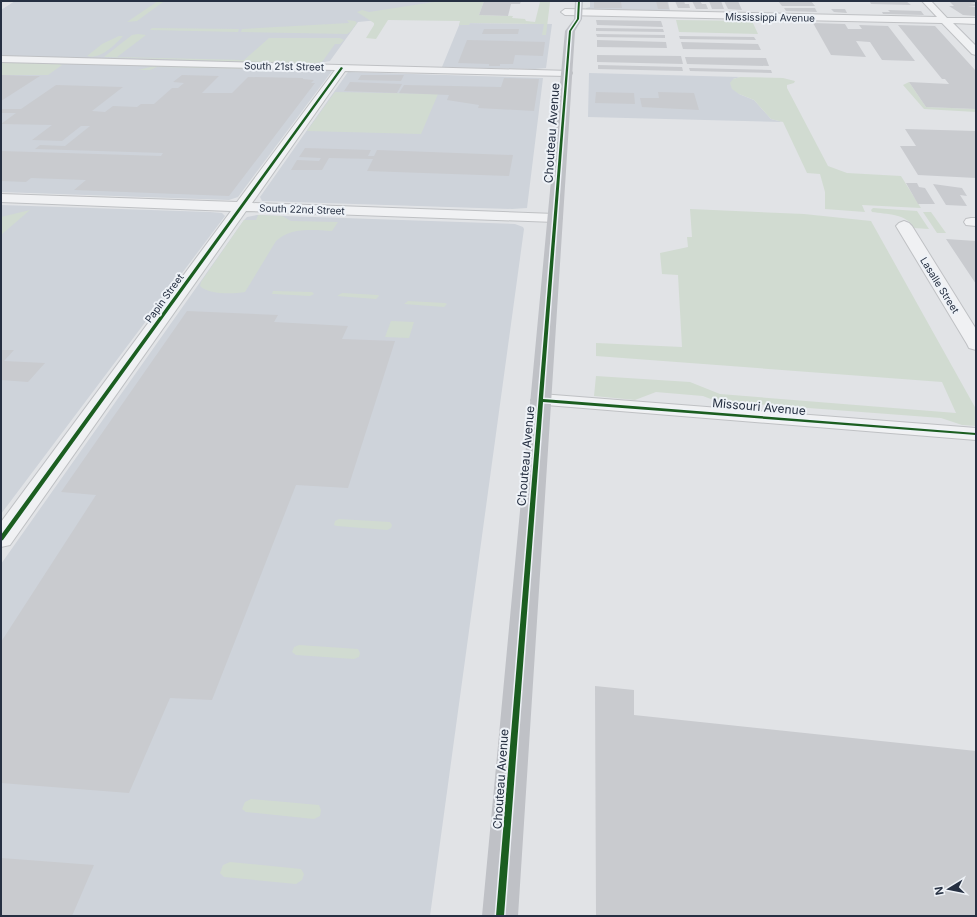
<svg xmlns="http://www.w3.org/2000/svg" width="977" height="917" viewBox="0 0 977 917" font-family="Inter,sans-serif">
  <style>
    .built { fill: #ced3da }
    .green { fill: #d1dbd1 }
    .building { fill: #c9cbcf }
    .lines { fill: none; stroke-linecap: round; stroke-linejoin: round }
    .minor-casing { stroke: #bfc1c4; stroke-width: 2 }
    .minor { fill: #f0f1f3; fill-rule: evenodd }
    .secondary { fill: #bfc1c6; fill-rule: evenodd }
    .cycleway-casing { stroke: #eef2f7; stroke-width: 3 }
    .cycleway { fill: #1b5e20; fill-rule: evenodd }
    .labels { text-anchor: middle; stroke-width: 4; stroke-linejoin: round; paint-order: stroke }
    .far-street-label { font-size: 10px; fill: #263042; stroke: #eef2f7 }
    .street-label { font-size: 12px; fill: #263042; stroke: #eef2f7 }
  </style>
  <rect width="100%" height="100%" fill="#e1e3e6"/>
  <path class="built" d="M15,1h464l-90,18 -31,3 -28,39 -16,3 -313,-7v-47z
    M590,1h78l2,10 -84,-1v-2l4,-1z
    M460,23l92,1 -6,44 -11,1 -93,-2z
    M1,62l329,8 2,1 -94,126 -9,3 -228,-8z
    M348,72l195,6 -16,130 -15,1 -250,-8 -2,-4z
    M589,73l151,4 -7,2 6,15 15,6 17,19 12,3 -195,-5z
    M1,205l209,7 12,1 3,3 -224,298z
    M257,215l258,9 8,3 1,2 -94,687h-429v-352l243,-344 3,-3z"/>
  <path class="green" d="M158,1l5,1 -26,19 -10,1z
    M440,1h44l-5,14 34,1 -1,2 13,1 1,2 9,1 5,-20h10l-4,33h-4l2,-11 -74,-1 -1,2h-10l1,-4 -72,-1 -12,19 -10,-1 8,-13v-2l-17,-11 5,-2 7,2z
    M347,20l8,1 2,2 -7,9 -3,2 -106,-2 1,-3 107,-6z
    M676,20l76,1 6,13 -79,-2z
    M152,28l87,1 -1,3 -88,-2z
    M138,34l8,1 -29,22 127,3 25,-22h71l4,2 -4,4h-5l-13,18 -14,2 -204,-7 28,-22z
    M119,36h4c-8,9 -23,24 -36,20l15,-12z
    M1,62l55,1 6,2 -14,10h-47z
    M154,66l150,3 2,1 -149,-3 -7,3h-12z
    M740,77l43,1 12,3 -1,2 -7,2v3l41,78 19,7 54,3 20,32 -59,-3 3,7 -40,-3v-17l-5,-18 -13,-1 -24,-51 -12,-3 -17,-19 -15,-6 -7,-5 -2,-6 3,-4z
    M909,82l17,25 50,2v3l-52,-3 -21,-24z
    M335,92l103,2 -17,40 -114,-3z
    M873,208l44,3 12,18 -15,-1c-6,-14 -28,-14 -42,-16l-1,-2z
    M690,209l114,5 67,7 105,188v17l-14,-1 -21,-7 -225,-17 -13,-5 -47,-4 -21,8 -41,-4 2,-20 94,6 30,12 236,19 -14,-31 -346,-26v-13l86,4 -4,-72 -16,-1 -2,-21 28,-6 -1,-10h5z
    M30,210l-29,25v-18z
    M923,212h8l15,21h-9z
    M258,215l24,1 9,5 47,1 -6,9c-19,-1 -41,-4 -56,10l-31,51c-12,2 -36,3 -45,-6l1,-4 43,-62h12z
    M273,291l39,1 2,2 -4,2 -36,-2h-2z
    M342,293l36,2 1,1 -3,3 -39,-3z
    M408,301l37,2 2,1 -3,3 -40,-3z
    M391,321l23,1 -5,16 -24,-1z
    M339,519l51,3 2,3 -1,3 -4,2 -50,-4 -3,-1 1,-4z
    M299,645l59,4 2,4 -1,4 -5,2 -58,-4 -4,-3 2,-5z
    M251,799l68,6 2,5 -1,6 -6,3 -68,-7 -4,-3 3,-7z
    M230,862l71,7 3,5 -2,6 -6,4 -72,-7 -4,-4 3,-8z"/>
  <path class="building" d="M484,1h37l-1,3h-9l-3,12 -29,-1z
    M594,1l27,1 1,6h-28z
    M656,1h11l2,8h-11z
    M675,1h9l1,3h4l1,4h-12z
    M692,1h8l2,3h4l2,5h-12z
    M709,1h12l3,8h-12z
    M724,1h14l4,9 -14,-1z
    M778,1h33l4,5h-33z
    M876,1h30l5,4 -40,-1 -1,-2h7z
    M949,1h27v2h-6l6,1v2h-8l8,1v9l-13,-1 -14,-9h5z
    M784,8h31l2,4 -31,-1z
    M831,9h14l2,4 -13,-1z
    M888,10l33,1 3,4 -41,-1 -1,-2h8z
    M596,20l65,1 2,6 -66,-2z
    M813,23l32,1 3,5h14l-3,-4 29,1 27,35 -33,-1 -12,-18 -14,-1 10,16 -35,-2z
    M898,25l37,1 41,45v38l-50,-2 -17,-25 40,2 -4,-5h-3z
    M596,28l67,1 1,3 -68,-1z
    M484,29h35l-1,5h-36z
    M596,34l69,1v3l-68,-1z
    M679,36l75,1 2,3 -76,-1z
    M467,40l78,2 -2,14 -28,-1 -2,9h-13v2h-11v-2l-31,-1z
    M597,40l69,2 1,6 -70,-1z
    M681,42l77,2 3,6 -78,-1z
    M597,55l84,1 2,8 -86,-2z
    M685,57l81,1 3,8 -82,-2z
    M598,65l84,2 1,4 -85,-2z
    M689,68l82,2 1,3 -82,-2z
    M1,75l28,1h11l-39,25z
    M182,75l37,1 -17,17h30l16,-16 55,1v1l11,1 -3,3h4l-86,113 -155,-6 12,-10 -55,-2 -5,4 -25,-1v-30l160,5 2,-3 -128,-4 5,-4 25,1 25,-20h-9l-19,15 -30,-1 20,-15 -51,-1 15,-11h-15v-4h20l35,-24 67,2 -31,24 13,1 8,-6 24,1 4,-3h13l18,-16h6l6,-5 -11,-1z
    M361,75h43l-3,6 -43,-1z
    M504,78l35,1 -5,32 -56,-3 1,-3 -32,-5 2,-5 -50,-2 5,-8 97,2z
    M350,82l52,2 -5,9 -53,-2z
    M596,92l38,1 1,11 -40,-1z
    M658,92l36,1 5,17 -57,-3 -2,-9h19z
    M905,129l71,2v47l-58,-3 -18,-29h16z
    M305,148l66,2 -3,6h6l3,-6 136,5 -4,21 -142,-5 6,-12 -44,-1 -7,12h-31l6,-10 22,1 2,-3 -22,-1z
    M906,183h11l2,4 6,1 10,16h-17z
    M933,184l29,4 5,8 -7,-1 7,11 -21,-1z
    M946,239l30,2v43z
    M187,311l91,4 -4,7 74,4 -6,13 53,2 -47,147 -52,-3 -84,215 -42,-2 -41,95 -128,-10v-141l95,-147 -35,-3z
    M1,350h13l-10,11 41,2 -17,19 -27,-2z
    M595,686l39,4v25l342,36v165h-380z
    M1,858l93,7 -22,51h-71z"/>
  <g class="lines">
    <g class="minor-casing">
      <path id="minor" d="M922,1h9l16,17h29v6l-23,-1 23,23v9l-4,-1 -30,-31 -377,-8 -4,-3 4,-3 372,8z
        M1,56l570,15 1,2 -1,2 -4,1 -222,-5 -93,132 303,11 5,1 2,3 -2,3 -5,1 -309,-11 -236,334 -9,2v-25l230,-311 -230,-9v-8l236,8 98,-132 -334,-8z
        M971,218h5v8l-10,-1 -2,-3 2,-3z
        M904,221l5,2 3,3 64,103v21l-7,-2 -2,-4 -71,-118 3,-3z
        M541,394l435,34v12l-442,-36 -3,-4 3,-4z"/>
    </g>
    <use href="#minor" class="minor"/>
    <path class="secondary" d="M575,1h8l-1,18 -7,12 -57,885h-36l83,-885 9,-12z"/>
    <g class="cycleway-casing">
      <path id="cycleway" d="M578,1h2l-1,18 -8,12 -28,368 433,34v2l-433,-33 -39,514h-8l73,-885 8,-12z
        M341,67l2,1 -340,472 -2,1v-6z"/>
    </g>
    <use href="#cycleway" class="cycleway"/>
  </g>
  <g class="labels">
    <g class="far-street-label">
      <text transform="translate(770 17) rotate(1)" y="4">Mississippi Avenue</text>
      <text transform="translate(284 66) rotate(1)" y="4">South 21st Street</text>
      <text transform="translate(302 209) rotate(2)" y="4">South 22nd Street</text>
      <text transform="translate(940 285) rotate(58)" y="4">Lasalle Street</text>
      <text transform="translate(164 298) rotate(-54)" y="4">Papin Street</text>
    </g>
    <g class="street-label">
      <text transform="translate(552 133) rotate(-86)" y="4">Chouteau Avenue</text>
      <text transform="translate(759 407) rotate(5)" y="4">Missouri Avenue</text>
      <text transform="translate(526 456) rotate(-85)" y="4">Chouteau Avenue</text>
      <text transform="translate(501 779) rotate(-86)" y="4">Chouteau Avenue</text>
    </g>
  </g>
  <rect width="977" height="917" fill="none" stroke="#263042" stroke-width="4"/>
  <g transform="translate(949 889) rotate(260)" stroke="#eef2f7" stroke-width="3" paint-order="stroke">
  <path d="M0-3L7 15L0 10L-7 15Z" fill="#263042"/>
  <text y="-6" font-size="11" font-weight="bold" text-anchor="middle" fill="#263042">N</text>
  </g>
</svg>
